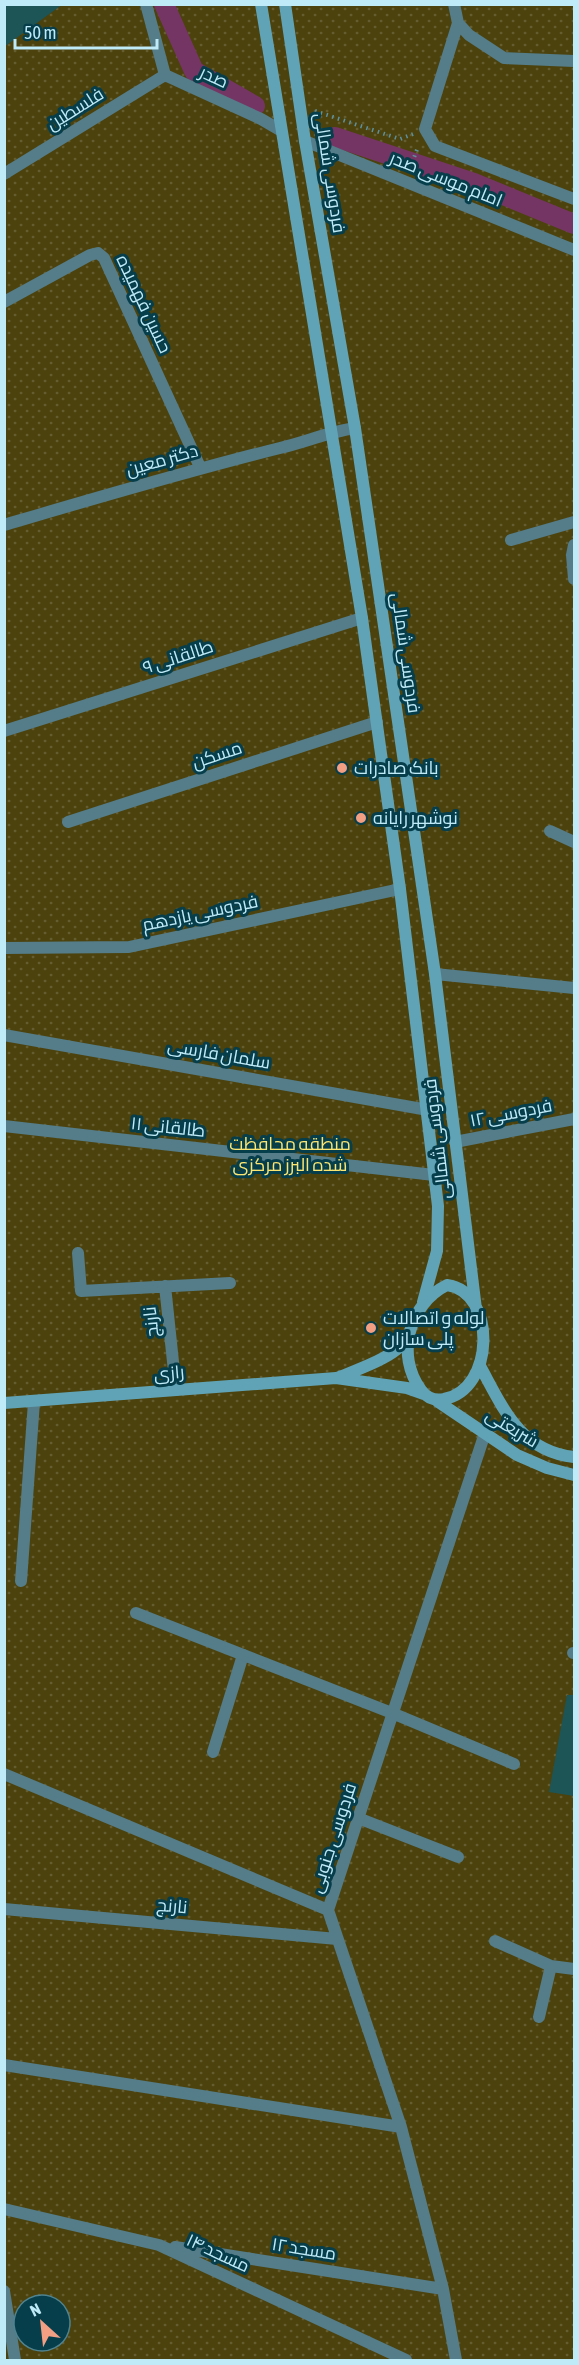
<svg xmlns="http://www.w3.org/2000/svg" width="579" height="2365" viewBox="0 0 579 2365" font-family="'Asap Condensed',Cairo,sans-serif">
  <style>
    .grass { fill: url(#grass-dots); fill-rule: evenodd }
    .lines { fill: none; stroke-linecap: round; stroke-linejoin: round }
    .canal { stroke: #753564; stroke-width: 20 }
    .building { fill: #1d5557 }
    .path { stroke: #5e909d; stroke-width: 4; stroke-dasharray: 1.5 4.5; stroke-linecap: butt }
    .lane { stroke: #547c89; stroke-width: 12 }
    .street { stroke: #547c89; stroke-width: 12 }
    .secondary { stroke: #60a3b6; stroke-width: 12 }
    .poi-dot { fill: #f39f84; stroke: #063e4b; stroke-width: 2 }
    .labels { text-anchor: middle; stroke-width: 6; stroke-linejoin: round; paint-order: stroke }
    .street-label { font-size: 18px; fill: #bfeaf7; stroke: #063e4b }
    .poi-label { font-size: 18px; fill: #bfeaf7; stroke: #063e4b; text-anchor: start }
    .park-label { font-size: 18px; fill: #fce671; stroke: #063e4b }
  </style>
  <defs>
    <pattern id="grass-dots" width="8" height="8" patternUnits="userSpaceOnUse" patternTransform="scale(1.5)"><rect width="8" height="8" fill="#4c420d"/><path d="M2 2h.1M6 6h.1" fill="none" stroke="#645d31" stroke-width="1.8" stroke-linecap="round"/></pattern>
  </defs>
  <rect width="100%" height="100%" fill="#063e4b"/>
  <path class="grass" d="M5,5h569v2355h-569zM24,2305h36v36h-36z"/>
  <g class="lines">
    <path class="canal" d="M164,4l30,67 61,35
      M335,137l139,46 100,41"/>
  </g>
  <path class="building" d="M4,4h59l-59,43z
    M567,1695h7v101l-25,-4z"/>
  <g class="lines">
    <path class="path" d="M315,111l85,28 13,-5
      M410,168l8,-21"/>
    <path class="lane" d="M435,974l139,14
      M213,1752l30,-97
      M358,1818l100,39
      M495,1941l56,25 23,3
      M539,2017l12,-51"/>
    <path class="street" d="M146,4l19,71 96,44 19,11
      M454,4l4,19 11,12 35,23 70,3
      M458,23l-33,106 10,17 139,53
      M305,141l269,109
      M4,174l161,-99
      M4,302l86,-47 8,-2 6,5 96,209
      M4,525c92,-27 183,-54 276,-77 25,-6 49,-16 75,-20
      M511,540l63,-18
      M574,545l-2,10 2,24
      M4,731l358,-113
      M68,822l309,-100
      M550,831l24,11
      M4,948l125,-1 271,-58
      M4,1035l424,75
      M4,1126l430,49
      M455,1142l119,-23
      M78,1253l3,38 149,-8
      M165,1286l11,104
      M21,1581l13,-179
      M136,1613l256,100 122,51
      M573,1653h1
      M4,1774l324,136
      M4,1909l333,30
      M4,2065l397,62
      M4,2209l155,36 247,115
      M175,2247l268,42
      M4,2291l11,69
      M456,2360l-13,-71 -42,-162 -73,-217 157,-477"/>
    <path class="secondary" d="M261,4l101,614 38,271 38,317 -1,45 -14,51
      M285,4l20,137 50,287 80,546 41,335
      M447,1285c50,7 48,105 -3,114 -9,2 -17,-1 -23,-9 -26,-35 -12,-86 26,-105z
      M480,1366c23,42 40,85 94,91
      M337,1378c19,-8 63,-22 71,-42
      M437,1401l80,54 30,13 27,7
      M4,1403l332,-25 71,10 17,6"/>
  </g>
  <g class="poi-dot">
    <circle cx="342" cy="768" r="6"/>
    <circle cx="361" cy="818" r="6"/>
    <circle cx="371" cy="1328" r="6"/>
  </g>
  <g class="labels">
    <g class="street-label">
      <text transform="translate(214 77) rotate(25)" y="6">صدر</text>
      <text transform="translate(75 109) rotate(-32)" y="6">فلسطین</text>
      <text transform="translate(330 173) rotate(81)" y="6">فردوسی شمالی</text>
      <text transform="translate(446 179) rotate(22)" y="6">امام موسی صدر</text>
      <text transform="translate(144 304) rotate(65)" y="6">حسین فهمیده</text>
      <text transform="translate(162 460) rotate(-16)" y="6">دکتر معین</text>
      <text transform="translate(406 653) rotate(82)" y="6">فردوسی شمالی</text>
      <text transform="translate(178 657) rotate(-18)" y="6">طالقانی ۹</text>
      <text transform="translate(217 755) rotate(-18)" y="6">مسکن</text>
      <text transform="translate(200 913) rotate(-12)" y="6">فردوسی یازدهم</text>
      <text transform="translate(219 1054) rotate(10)" y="6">سلمان فارسی</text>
      <text transform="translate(511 1113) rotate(-11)" y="6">فردوسی ۱۲</text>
      <text transform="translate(168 1127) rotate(6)" y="6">طالقانی ۱۱</text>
      <text transform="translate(437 1139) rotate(-97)" y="6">فردوسی شمالی</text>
      <text transform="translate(151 1322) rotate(-96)" y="6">نارنج</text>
      <text transform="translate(169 1373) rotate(-5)" y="6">رازی</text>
      <text transform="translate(512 1428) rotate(31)" y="6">شریعتی</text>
      <text transform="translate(333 1838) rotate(-72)" y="6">فردوسی جنوبی</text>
      <text transform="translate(172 1906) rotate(5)" y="6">نارنج</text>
      <text transform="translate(304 2249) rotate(9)" y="6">مسجد ۱۲</text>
      <text transform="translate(218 2253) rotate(25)" y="6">مسجد ۱۴</text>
    </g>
    <g class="poi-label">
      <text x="354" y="774">بانک صادرات</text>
      <text x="373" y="824">نوشهر رایانه</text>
      <text x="383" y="1324">لوله و اتصالات<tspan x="383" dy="21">پلی سازان</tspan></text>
    </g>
    <g class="park-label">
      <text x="290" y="1150">منطقه محافظت<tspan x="290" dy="21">شده البرز مرکزی</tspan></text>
    </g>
  </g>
  <rect width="579" height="2365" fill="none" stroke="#bfeaf7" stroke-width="12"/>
  <g transform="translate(42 2323) rotate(333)"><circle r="28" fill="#063e4b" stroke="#508390" stroke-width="1.5"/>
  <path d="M0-4.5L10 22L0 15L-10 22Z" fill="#f39f84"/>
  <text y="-9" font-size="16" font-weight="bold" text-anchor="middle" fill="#bfeaf7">N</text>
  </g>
  <path d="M15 39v9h142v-9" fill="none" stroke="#bfeaf7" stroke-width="3"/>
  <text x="24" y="39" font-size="18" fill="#bfeaf7" stroke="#063e4b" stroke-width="4.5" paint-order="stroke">50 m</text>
</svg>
